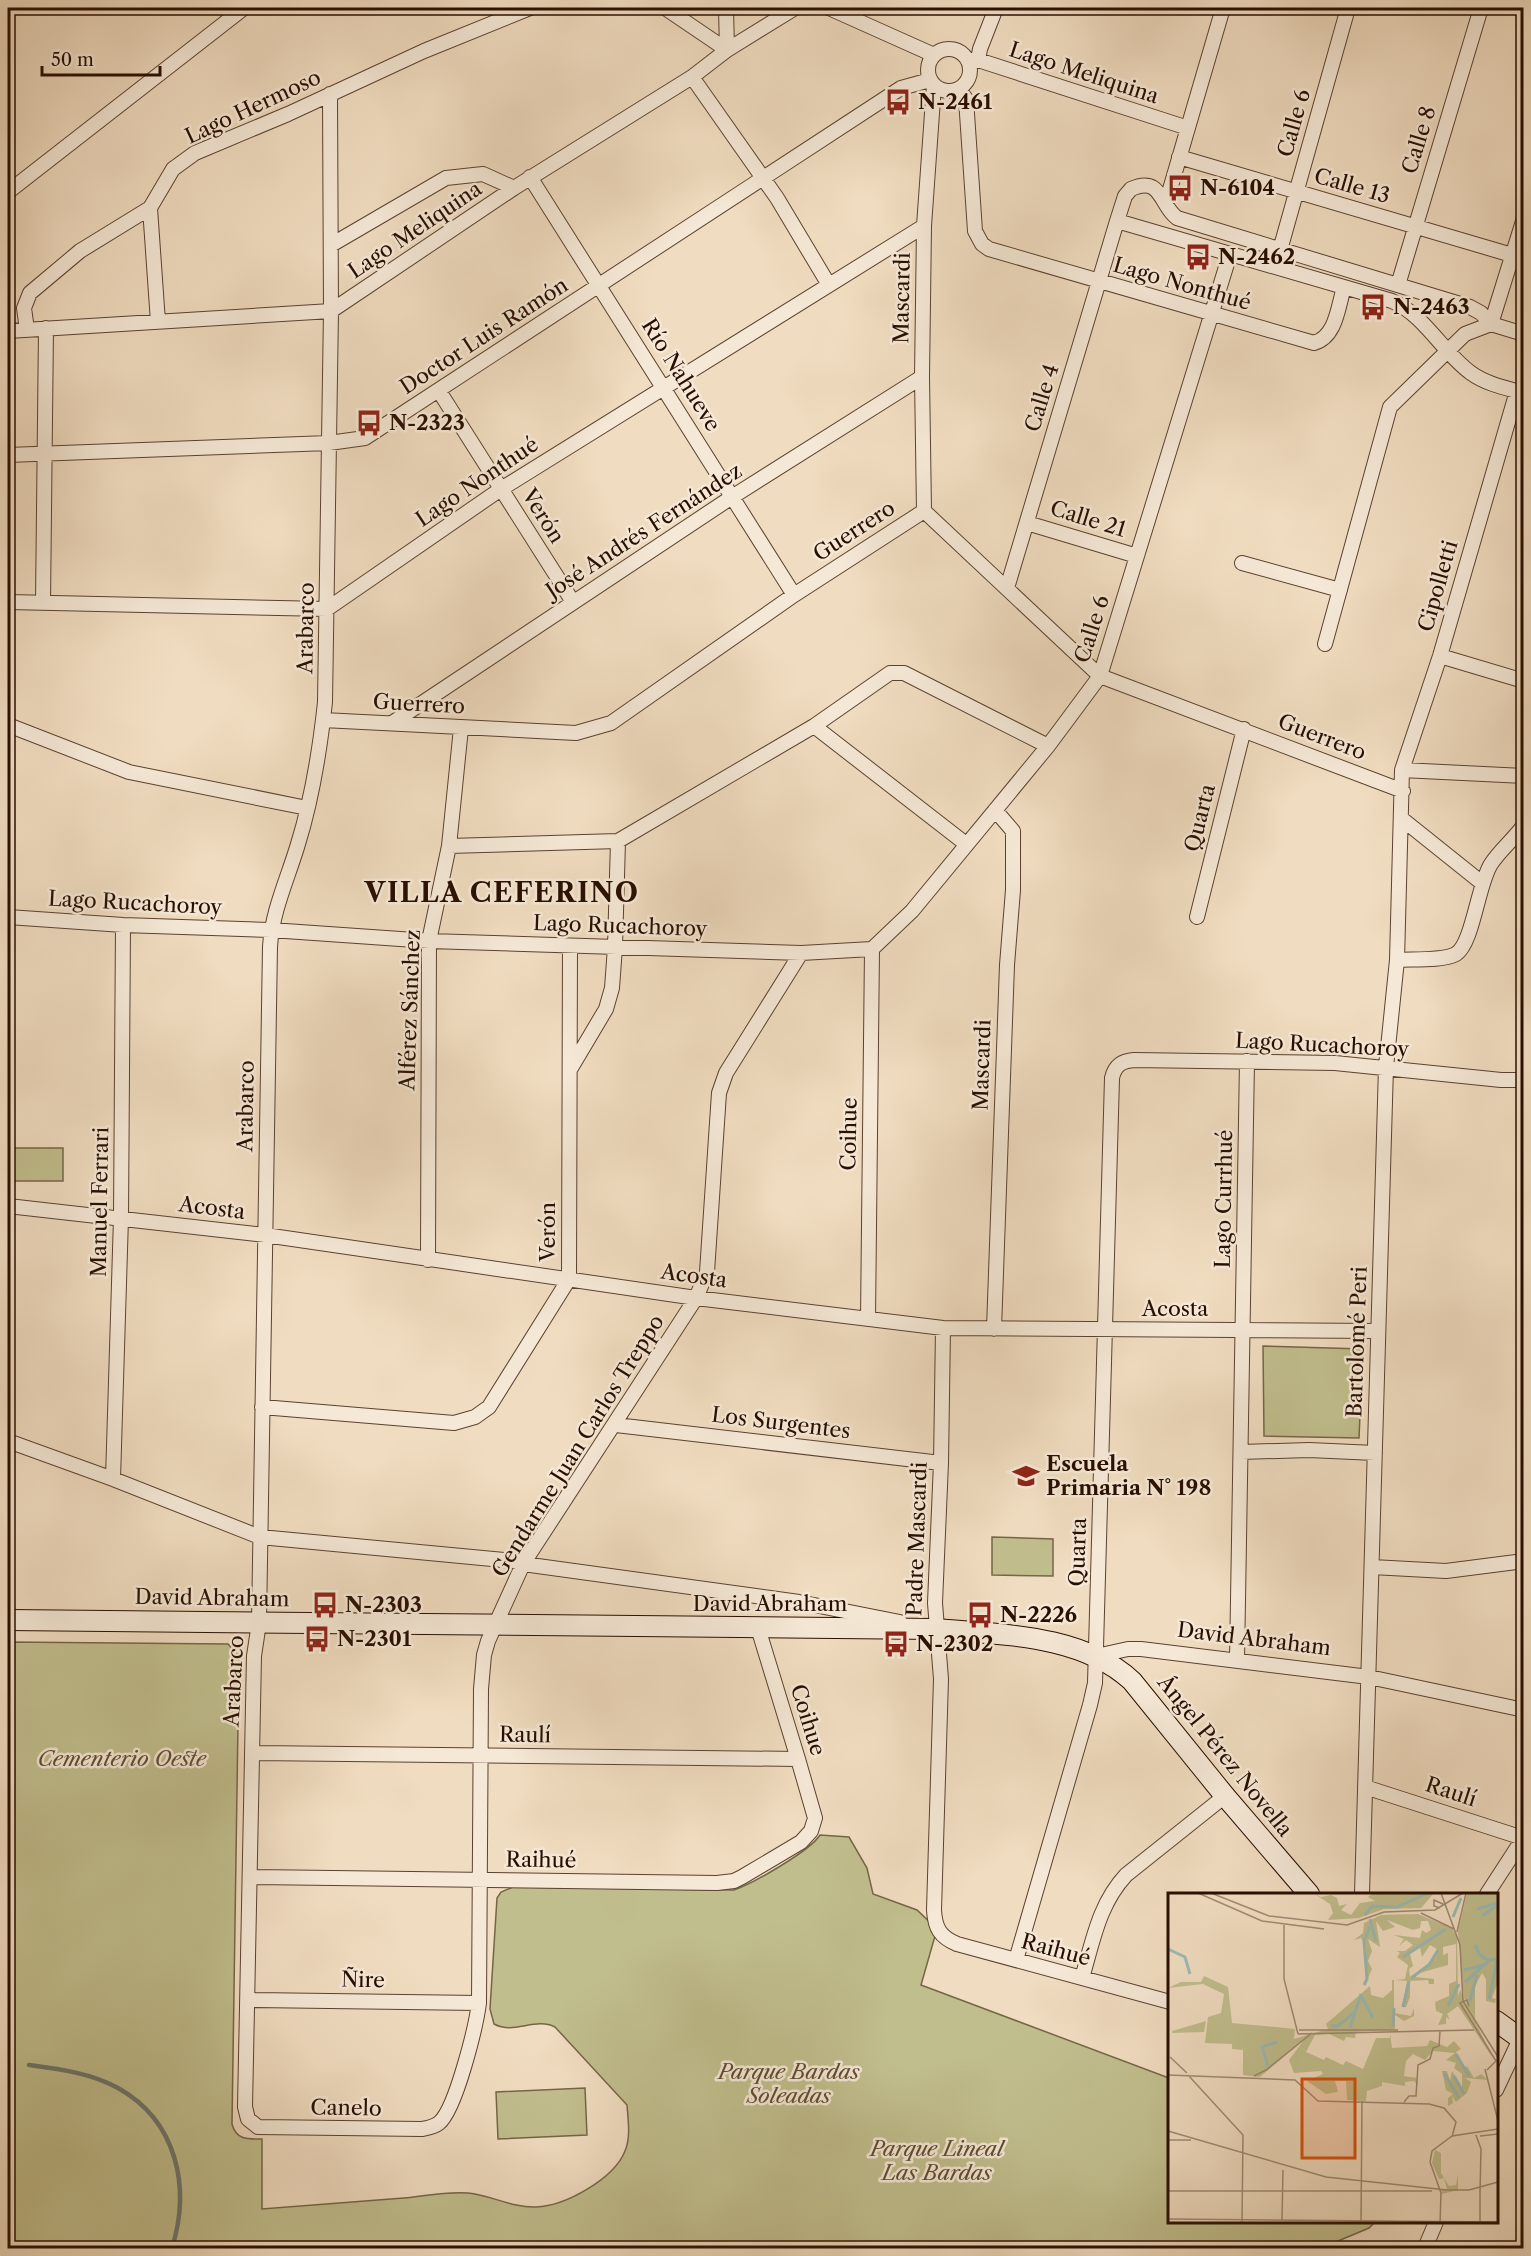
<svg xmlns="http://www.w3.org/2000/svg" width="1531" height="2256" viewBox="0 0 1531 2256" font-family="'Libre Caslon Text',serif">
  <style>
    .green { fill: #c1be8d; stroke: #746646; stroke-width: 1.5 }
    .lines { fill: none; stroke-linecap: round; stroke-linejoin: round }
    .stream { stroke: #6c766d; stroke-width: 4.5 }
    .street-casing { stroke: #5a4230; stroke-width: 16 }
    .secondary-casing { stroke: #280e00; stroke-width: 22 }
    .street { stroke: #f5e8d6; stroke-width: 14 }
    .secondary { stroke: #f5e8d6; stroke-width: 20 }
    .labels { text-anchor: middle; stroke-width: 5; stroke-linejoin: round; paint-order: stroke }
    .street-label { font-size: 21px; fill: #280e00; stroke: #f5e8d6 }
    .poi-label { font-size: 21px; font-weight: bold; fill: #280e00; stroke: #f5e8d6; text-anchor: start }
    .park-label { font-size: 21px; font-style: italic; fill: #5e4c31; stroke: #f5e8d6 }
    .district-label { font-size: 27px; font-weight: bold; letter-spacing: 1.5px; fill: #280e00; stroke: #f5e8d6 }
    .inset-river { fill: none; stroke: #9abbb6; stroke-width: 3 }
    .inset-road { fill: none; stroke: #a08a73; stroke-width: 1.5 }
    .view { fill: #d5520b; fill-opacity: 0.15; stroke: #d5520b; stroke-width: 3 }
    .inset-edge { fill: none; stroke: #280e00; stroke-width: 3 }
  </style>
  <rect width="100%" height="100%" fill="#f0dcc0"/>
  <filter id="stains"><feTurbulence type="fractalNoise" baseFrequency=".00333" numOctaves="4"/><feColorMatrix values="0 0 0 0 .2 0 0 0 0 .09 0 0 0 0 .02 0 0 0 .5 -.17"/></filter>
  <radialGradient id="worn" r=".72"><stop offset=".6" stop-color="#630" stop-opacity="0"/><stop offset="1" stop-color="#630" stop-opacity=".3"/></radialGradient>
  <path class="green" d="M8,1148h55v33h-55z
    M1263,1346l100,3 -4,89 -95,-2z
    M992,1537l61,2v37l-61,-1z
    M8,1642l220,2 11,12 -7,468c4,16 16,15 30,15v70c48,-4 95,-7 142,-11 21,-2 44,-7 64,-5 23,2 44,15 68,14 29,-1 78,-28 89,-56 6,-14 3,-31 2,-46l-72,-78c-20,-10 -41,8 -61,-3l-4,-15 7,-111 4,-6 12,-5 221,3c18,-6 76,-39 86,-55l29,2 18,31 6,26 44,16 20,19 -16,56 248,93 1,144h205l-6,6 -43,18 2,2h-1320z
    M585,2088l2,47 -89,4 -2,-47z"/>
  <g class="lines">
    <path class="stream" d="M29,2065c30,4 62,8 89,23 59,33 73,99 54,160"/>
    <g class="street-casing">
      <path id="street" d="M665,8l62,42
        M726,8l1,42
        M829,8l105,47
        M928 70a21 21 0 1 1 42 0a21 21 0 1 1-42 0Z
        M968,60h10l210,68
        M978,60l2,-11 16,-41
        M692,77l85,121 52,87
        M959,89l7,10 9,132 7,13 7,5 325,94c22,-6 24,-36 30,-56
        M330,94l1,217 -6,391c-5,47 -13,97 -27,142 -10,34 -26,67 -28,103l-11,676 -5,33 -9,451 3,12 10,8 164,2c6,-1 12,-2 17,-6 17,-14 37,-97 40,-120l2,-314 3,-34 4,-14 35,-77 173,-266 11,-26 12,-179 7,-20 75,-120
        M1179,157l333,98
        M530,177l264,418
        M8,192l236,-184
        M1166,203l57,-195
        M150,208l8,114
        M1117,221l275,80c34,15 50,51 79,72 15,11 35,15 53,20
        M331,245l115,-67 37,-4 31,14
        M1280,250l68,-242
        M1398,285l83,-277
        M1491,324l33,-106
        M27,330l-3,-22 6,-15 50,-42 70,-43 23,-39 22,-16 93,-39 136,-63 106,-43
        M8,331l323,-20 183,-123 178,-111 35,-27 68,-42
        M439,391l134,211
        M8,455l321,-12 36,-5 536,-350 29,-8
        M924,511l176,165 303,115
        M924,511l-2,-134 2,-151 10,-141
        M1027,523l110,33
        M1242,563l98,27
        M1007,588l110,-367 8,-25 6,-7c31,-14 29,17 46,29l293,89 11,6 10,11 33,10
        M8,602l319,7 174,-120 423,-263
        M43,602l3,-274
        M1325,644l65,-237 75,-73 26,-10
        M1440,656l84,25
        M323,720l253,13 35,-10 183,-128 130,-84
        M392,723l340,-226 190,-120
        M8,725l121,47 178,36
        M814,726l152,118
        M1402,770l122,6
        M1402,819l80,64
        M449,846l169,-5 196,-115 76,-53h14l144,73
        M8,917l115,8 148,5 158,11 372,12 71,-4
        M1197,917l47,-188
        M872,949l40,-38 136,-165 52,-70 130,-422
        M1397,960c15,-1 46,1 59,-6 17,-11 22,-70 35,-90 9,-14 23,-25 33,-39
        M571,1068l35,-59 6,-21 3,-41 3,-106
        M8,1206l257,29 431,63 247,30 435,3
        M428,1260l1,-319 20,-95 12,-118
        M868,1319l4,-370
        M943,1328l-2,135 -6,140 6,76 -7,231c1,18 6,27 23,34l213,58
        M994,1329l13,-364 6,-75v-59l-18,-21
        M262,1407l192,16 21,-6 14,-10 80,-128 1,-333
        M616,1425l325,38
        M8,1441l105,38 147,58 254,24 9,3 276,38 101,20
        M1241,1452l68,-2 66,3
        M113,1479l8,-261 2,-293
        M1372,1567l74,4 78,-10
        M1096,1656l32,-7h13l228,28 155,33
        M1237,1660l10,-599
        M252,1753l546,6
        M1365,1787l158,51
        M250,1877l467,6 17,-2 8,-4 59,-35 10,-11 4,-13 -17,-59 -40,-131
        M1362,1894l24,-827 11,-107 5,-190 38,-114 77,-265
        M1487,1894l37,-57
        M1016,1960l74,-255 5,-22 17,-605c3,-13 10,-17 22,-18l201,3 166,17h23
        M1082,1978c11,-37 17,-74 44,-103l99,-79
        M247,2000l232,3
        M1496,2090l24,-51
        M1425,2248l11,-26"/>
    </g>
    <g class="secondary-casing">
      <path id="secondary" d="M8,1620l928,9c66,6 145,5 196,52l93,115 84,98
        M1496,2021l28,20"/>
    </g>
    <use href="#street" class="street"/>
    <use href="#secondary" class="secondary"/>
  </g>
  <defs>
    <g id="bus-bare" transform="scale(2.07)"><path d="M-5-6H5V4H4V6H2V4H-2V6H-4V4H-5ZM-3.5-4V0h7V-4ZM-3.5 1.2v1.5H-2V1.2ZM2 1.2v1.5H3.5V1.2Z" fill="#8f2418" stroke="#f5e8d6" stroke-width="2.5" paint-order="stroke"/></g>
    <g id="school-bare" transform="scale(2.07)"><path d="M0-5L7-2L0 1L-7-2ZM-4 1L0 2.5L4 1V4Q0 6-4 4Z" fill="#8f2418" stroke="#f5e8d6" stroke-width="2.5" paint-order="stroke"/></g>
  </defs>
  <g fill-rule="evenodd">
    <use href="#bus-bare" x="898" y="102"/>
    <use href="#bus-bare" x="1180" y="188"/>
    <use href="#bus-bare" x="1198" y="257"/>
    <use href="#bus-bare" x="1373" y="307"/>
    <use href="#bus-bare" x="369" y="423"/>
    <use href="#school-bare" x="1026" y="1476"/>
    <use href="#bus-bare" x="325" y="1605"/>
    <use href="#bus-bare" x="980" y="1615"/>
    <use href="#bus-bare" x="317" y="1639"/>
    <use href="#bus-bare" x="896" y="1644"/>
  </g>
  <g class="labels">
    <g class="street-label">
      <text transform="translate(1084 73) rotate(18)" y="7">Lago Meliquina</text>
      <text transform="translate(253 107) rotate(-25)" y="7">Lago Hermoso</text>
      <text transform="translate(1294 123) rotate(-74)" y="7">Calle 6</text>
      <text transform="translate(1419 140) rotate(-73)" y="7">Calle 8</text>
      <text transform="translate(1352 186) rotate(16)" y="7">Calle 13</text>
      <text transform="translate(415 230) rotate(-34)" y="7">Lago Meliquina</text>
      <text transform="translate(1182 284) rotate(16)" y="7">Lago Nonthué</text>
      <text transform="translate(902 298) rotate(-89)" y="7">Mascardi</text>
      <text transform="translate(484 336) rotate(-33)" y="7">Doctor Luis Ramón</text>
      <text transform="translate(681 375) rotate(58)" y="7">Río Nahueve</text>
      <text transform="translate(1042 398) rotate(-73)" y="7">Calle 4</text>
      <text transform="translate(477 482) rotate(-34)" y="7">Lago Nonthué</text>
      <text transform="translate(543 516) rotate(58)" y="7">Verón</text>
      <text transform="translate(1088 519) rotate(17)" y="7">Calle 21</text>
      <text transform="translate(644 531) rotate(-33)" y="7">José Andrés Fernández</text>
      <text transform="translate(854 531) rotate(-33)" y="7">Guerrero</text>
      <text transform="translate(1438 586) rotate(-74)" y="7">Cipolletti</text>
      <text transform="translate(306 628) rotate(-89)" y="7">Arabarco</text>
      <text transform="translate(1092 629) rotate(-72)" y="7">Calle 6</text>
      <text transform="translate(419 704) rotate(3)" y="7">Guerrero</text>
      <text transform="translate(1322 737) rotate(21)" y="7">Guerrero</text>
      <text transform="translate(1200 818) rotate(-76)" y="7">Quarta</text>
      <text transform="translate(135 903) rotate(3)" y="7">Lago Rucachoroy</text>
      <text transform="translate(620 926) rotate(2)" y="7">Lago Rucachoroy</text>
      <text transform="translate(410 1010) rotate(-88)" y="7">Alférez Sánchez</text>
      <text transform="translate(1322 1045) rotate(3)" y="7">Lago Rucachoroy</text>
      <text transform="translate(982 1065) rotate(-88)" y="7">Mascardi</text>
      <text transform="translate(246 1106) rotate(-89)" y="7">Arabarco</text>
      <text transform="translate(849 1134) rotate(-89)" y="7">Coihue</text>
      <text transform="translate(1224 1199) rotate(-89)" y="7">Lago Currhué</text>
      <text transform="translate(100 1202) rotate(-89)" y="7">Manuel Ferrari</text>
      <text transform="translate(212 1208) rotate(7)" y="7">Acosta</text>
      <text transform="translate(548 1232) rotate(-90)" y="7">Verón</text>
      <text transform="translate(694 1276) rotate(8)" y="7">Acosta</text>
      <text x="1175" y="1316">Acosta</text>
      <text transform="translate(1357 1342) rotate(-88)" y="7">Bartolomé Peri</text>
      <text transform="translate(781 1423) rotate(7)" y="7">Los Surgentes</text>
      <text transform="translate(578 1446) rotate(-58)" y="7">Gendarme Juan Carlos Treppo</text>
      <text transform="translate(917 1539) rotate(-88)" y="7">Padre Mascardi</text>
      <text transform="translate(1078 1552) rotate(-88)" y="7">Quarta</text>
      <text transform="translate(212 1598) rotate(1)" y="7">David Abraham</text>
      <text x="770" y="1611">David Abraham</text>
      <text transform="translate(1254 1639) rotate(7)" y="7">David Abraham</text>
      <text transform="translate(234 1681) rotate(-87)" y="7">Arabarco</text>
      <text transform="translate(808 1720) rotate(73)" y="7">Coihue</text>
      <text transform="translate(525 1735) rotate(1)" y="7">Raulí</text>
      <text transform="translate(1225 1756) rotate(51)" y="7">Ángel Pérez Novella</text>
      <text transform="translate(1451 1792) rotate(18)" y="7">Raulí</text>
      <text transform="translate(541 1860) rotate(1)" y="7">Raihué</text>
      <text transform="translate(1056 1950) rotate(15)" y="7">Raihué</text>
      <text transform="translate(363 1980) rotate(1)" y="7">Ñire</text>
      <text transform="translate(346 2108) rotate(1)" y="7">Canelo</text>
    </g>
    <g class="poi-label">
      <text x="918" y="109">N-2461</text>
      <text x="1200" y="195">N-6104</text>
      <text x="1218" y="264">N-2462</text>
      <text x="1393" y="314">N-2463</text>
      <text x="389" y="430">N-2323</text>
      <text x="1046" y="1471">Escuela<tspan x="1046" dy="24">Primaria N° 198</tspan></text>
      <text x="345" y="1612">N-2303</text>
      <text x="1000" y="1622">N-2226</text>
      <text x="337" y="1646">N-2301</text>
      <text x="916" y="1651">N-2302</text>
    </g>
    <g class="park-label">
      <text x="122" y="1766">Cementerio Oeste</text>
      <text x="789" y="2079">Parque Bardas<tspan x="789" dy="24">Soleadas</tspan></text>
      <text x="937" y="2156">Parque Lineal<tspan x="937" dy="24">Las Bardas</tspan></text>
    </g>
    <g class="district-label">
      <text x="502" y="902">VILLA CEFERINO</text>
    </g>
  </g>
  <g transform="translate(1168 1893)">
    <rect width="330" height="330" fill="#f0dcc0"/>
    <path d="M145,0l8,4 10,-2 6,3 2,8 8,-2 -6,6 10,5 9,-12 15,-2 -7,-4 5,-4h61l-13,15 -37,1 -25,9 -31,2 5,-7 -3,-9zM299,0h31v89l-6,16 4,1 -1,4 -9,-2v-22l-4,-6 -7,13v32l-11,-18 -6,-68zM250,21l34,14 5,9 1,59 2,-6 34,70 -36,-54 -11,8 3,6 -4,-3v7l-8,1 5,-11 -7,-3 -1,-9 14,-6v-12l7,-3v-37l-13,3v8l5,-2v12l-32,9v3l18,2v5h-5l-1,-4 -18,1v16l-4,10h-4l5,-26 -11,-1 9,-1 3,-14 -11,-8 3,-4 -3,-2h8l8,-6 -7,-5 -7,6 5,-7 -10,-4 26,3 2,-8 4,3 5,-3 -3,-9h-7l-1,7 -7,2 -26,-10 8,7 -12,4 -7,-10 4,26 -12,-8 4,12 -4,10 4,8 -6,13 -2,-38 -3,-6 -7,2 9,-7 1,-10 17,-8zM262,52l7,4 -1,8 -26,21 -1,-9 4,-3 -3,-12 10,-7 2,10zM36,83l24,11 4,36 63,6 -1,10 34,-10 -2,-5 44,-38 1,9 12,3 9,-8v-10h2v33l17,3 3,-8v8l-10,5 -9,-6v14l-39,3 -1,6 -9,-1 -2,4 -15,-7 -14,1 -9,17 18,8 2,-3 17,8 3,-4 17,8 13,-31h14v-5l2,15 35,-2 3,-6 17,7 7,-6 7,8 -5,3 8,16 3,-2 7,12 7,-4 7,6 -23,-2 6,4 -4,11 -11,9 -4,-6 1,7 -5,3v-8l5,-4 -7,-4 -4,-19h5l3,10 2,-10 10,16v-13l-8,-6 2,-5 -10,-3 9,-7 -22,-2 -8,9 -12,-6 -7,7 -2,15 13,2 1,7 -4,-4 -9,1v4l-23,-4v4l-15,5 -1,10 -19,-1 -1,-19h-11l3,11 -12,2 -19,-13 16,-7 -2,-3 -27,2 -5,-13 15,-20 -44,37 -17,-2v-25l-11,-1v-5l-27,-1 3,-26 13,-4 3,-19 -21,-10 -35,4 13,-6h20zM38,128l-2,11 -32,1v-2zM267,257l6,3v20l8,13 7,-1 2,-11v16l-16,4 -1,-5h6l-3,-11 -5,1 -7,-16z" fill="#c1be8d" fill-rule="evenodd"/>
    <path class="inset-river" d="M309,16l21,-6M197,22l7,-9 25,1 31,-14M314,23l16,-11M285,24l8,-19M202,26l6,22M307,52l4,9 10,7M0,56l17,8 5,17M235,64l43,-28M296,77l20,-5M243,85l18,-13 9,-15M297,89l25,-22 8,-1M196,92l3,-6 -3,-38 6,-14M194,104l11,21M321,106l8,-38M302,108l7,-26M280,113l11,-22M235,114l6,-26M163,133h7l17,-14M225,133l1,-18M182,135l11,-34M288,161l13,22M100,173l-6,-19 15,-5M276,180l15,25M286,183l10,18"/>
    <path class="inset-road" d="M30,0l64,28 62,8M43,0l58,23 78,9 37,-13 51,-2 28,-17M273,0l19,52 3,56 35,56M272,15l-6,-2v-6l11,5M253,20l33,16M116,32v54l14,55M289,39l9,-39M301,113l-2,-6 -7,3 36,58 -9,9M131,137h99M130,141l176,-4M2,164l17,16M317,176l13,52M0,182l127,5 23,21 111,3 15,4 12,14 -4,15M20,182l55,60 -1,88M86,183l12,-6 46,-37M236,209l5,-6h7l2,-31 12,-6 3,-11 6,-2 1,-15M0,238l158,46 121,13h22l29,-8M308,242l5,14 -1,43M312,243l18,-2M0,247h23M0,298h264M0,326l330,3M114,327l1,-50M193,330l1,-122M272,330l1,-30 -11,-31 2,-11 20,-15 46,-7M312,330v-34"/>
    <path class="view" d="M134,186h53v79h-53z"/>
    <rect width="330" height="330" class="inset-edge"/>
  </g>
  <rect width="1531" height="2256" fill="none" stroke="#f0dcc0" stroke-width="30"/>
  <rect x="9" y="9" width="1513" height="2238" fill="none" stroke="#280e00" stroke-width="3"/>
  <rect x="15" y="15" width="1501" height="2226" fill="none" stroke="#280e00" stroke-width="1.5"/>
  <path d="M42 66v9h118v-9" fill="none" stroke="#280e00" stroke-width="3"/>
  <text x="51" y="66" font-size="18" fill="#280e00" stroke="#f5e8d6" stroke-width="4.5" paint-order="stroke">50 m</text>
  <rect width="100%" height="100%" filter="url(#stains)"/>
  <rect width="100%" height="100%" fill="url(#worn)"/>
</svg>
